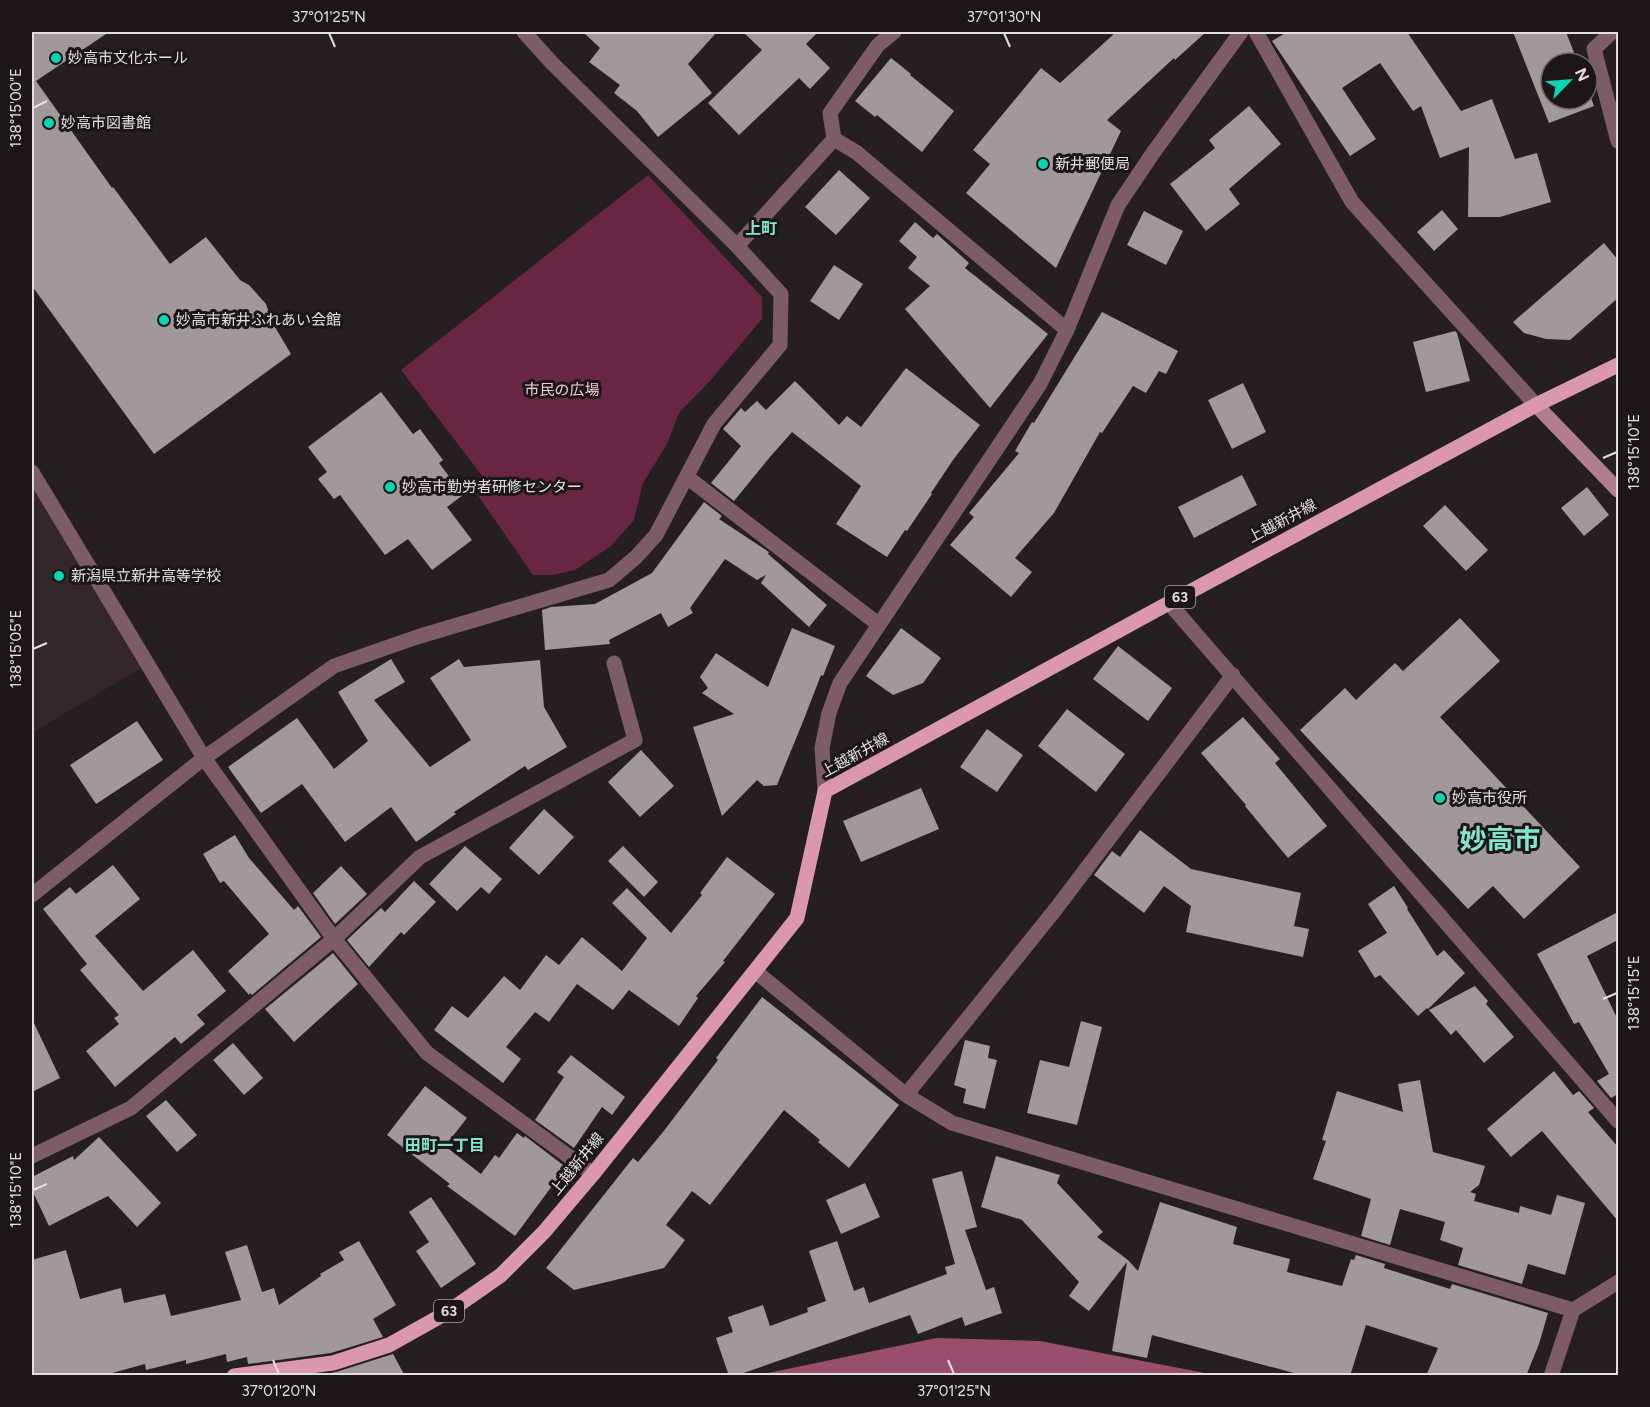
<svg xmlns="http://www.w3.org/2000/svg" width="1650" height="1407" viewBox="0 0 1650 1407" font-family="Figtree,'Noto Sans JP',sans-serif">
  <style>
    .built { fill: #33272b }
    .green { fill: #682642 }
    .water { fill: #974f6b }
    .building { fill: #a0989a }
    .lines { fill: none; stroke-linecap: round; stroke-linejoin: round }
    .minor { stroke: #7d5c67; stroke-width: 15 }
    .tertiary { stroke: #7d5c67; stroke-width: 15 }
    .secondary { stroke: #b17d8f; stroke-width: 15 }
    .primary { stroke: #da97ae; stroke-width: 15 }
    .ticks { fill: none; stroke: #e3dfe0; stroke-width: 2 }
    .poi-dot { fill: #09d5b5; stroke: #1c1618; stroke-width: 2 }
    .labels { text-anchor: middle; stroke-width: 6; stroke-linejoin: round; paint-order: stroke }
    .shield { fill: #1c1618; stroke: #a7a3a4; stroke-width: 1.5 }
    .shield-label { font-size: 14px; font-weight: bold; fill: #e3dfe0 }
    .poi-label { font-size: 15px; fill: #e3dfe0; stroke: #1c1618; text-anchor: start }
    .park-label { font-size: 15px; fill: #f6cbd9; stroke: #1c1618 }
    .street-label { font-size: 15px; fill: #e3dfe0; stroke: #1c1618 }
    .neighbourhood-label { font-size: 16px; font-weight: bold; fill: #82e5ce; stroke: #1c1618 }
    .town-label { font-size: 27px; font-weight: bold; fill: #82e5ce; stroke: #1c1618 }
    .neatline { fill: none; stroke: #e3dfe0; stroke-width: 2 }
    .ticks-label { font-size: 15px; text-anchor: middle; fill: #e3dfe0 }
  </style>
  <rect width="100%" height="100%" fill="#251f21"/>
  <path class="built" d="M32,485l109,183 -109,65z"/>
  <path class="green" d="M648,175l114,122v22l-52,62 -31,32 -12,31 -24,39 -9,37 -23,26 -36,24 -22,5h-20l-56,-81 13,-8 -89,-116z"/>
  <path class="water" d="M936,1338l104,3 175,34h-457z"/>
  <path class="building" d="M32,32h77l-73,49 76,107 1,-1 57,77 36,-27 34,43 9,5 17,19 6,18 19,32 -137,100 -122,-168z
    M583,32h134l-29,32 24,29 -54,44 -21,-26 -23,-18 6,-8 -31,-23 11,-14z
    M743,32h75l-12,12 24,24 -20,21 -11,-11 -60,57 -31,-32 54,-53z
    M1116,32h90l-31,28 -1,-2 -67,62 14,11 -65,137 -90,-75 24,-29 -17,-14 68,-82 19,15z
    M1287,32h120l54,79 31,-12 23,60 22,-6 14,49 -51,15h-32l1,-70 -29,11 -19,-52 -8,5 -33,-48 -38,25 34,51 -26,17 -78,-115z
    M1513,32h53l12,31h-27v36h36v-12l7,19 -45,17z
    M891,58l20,16 -1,1 44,36 -32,41 -45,-37 -2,2 -20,-16z
    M1249,106l32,38 -52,45 11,15 -34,27 -36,-47 45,-36 -6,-8z
    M839,170l31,28 -34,37 -31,-28z
    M1442,210l16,19 -24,22 -17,-19z
    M1144,211l39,20 -17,34 -39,-20z
    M915,222l18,16 4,-4 32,29 -4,5 83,66 -58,74 -85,-99 25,-23 -22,-18 9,-11 -18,-16z
    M1604,243l14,17v38l-48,42 -24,-1 -22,-6 -11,-11z
    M834,265l29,19 -24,36 -29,-19z
    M1102,312l76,39 -12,23 -7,-3 -13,22 -13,-7 -31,47 -2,-1 -46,81 -39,45 17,14 -21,25 -61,-52 24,-28 -5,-4 50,-60 -4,-2 17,-29 2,1z
    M1455,331l2,2 13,48 -44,11 -13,-50z
    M906,368l74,57 -27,35 -22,33 1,1 -25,37 -2,-1 -18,27 -51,-33 25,-38 -69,-54 -22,25 -36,44 -23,-18 30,-37 -18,-17 18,-21 4,4 12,-11 9,9 29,-29 44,44 8,-9 14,11z
    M1243,383l23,49 -34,17 -24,-49z
    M381,392l32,42 7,-5 23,31 -4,3 24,32 -16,12 25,33 -40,30 -24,-31 -23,16 -45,-60 -6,4 -16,-20 9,-7 -19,-25z
    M1242,475l15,30 -63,33 -16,-31z
    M1587,487l22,28 -25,21 -23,-28z
    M704,502l18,14 -3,3 50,33 -1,2 59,51 -18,22 -48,-44 5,-8 -9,5 -32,-21 -35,49 3,5 -25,14 -7,-14 -52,27 1,4 -65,6 -3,-40 9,-3 44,-3 57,-31z
    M1445,505l43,45 -22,21 -43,-45z
    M1460,618l40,43 -60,56 140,150 -56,52 -31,-33 -25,23 -168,-179 45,-42 11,12 39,-37 8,8z
    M792,628l43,18 -12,30 -2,-1 -17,44 -27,66 -13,1 -7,-6 -35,36 -29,-89 41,-13 -32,-21 6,-5 -8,-11 16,-24 52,34z
    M901,628l40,30 -18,25 -30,12 -27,-19z
    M1118,646l54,42 -24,33 -55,-42z
    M391,659l14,23 -31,18 56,67 41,-27 -41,-62 29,-19 5,8 76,-7 4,47 23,40 -39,23 -3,-4 -71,46 2,2 -40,28 -25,-35 -46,35 -43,-58 -41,29 -33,-46 69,-49 37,51 34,-28 -30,-49z
    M1067,709l58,45 -29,38 -58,-46z
    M1243,717l37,42 -5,4 52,63 -39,32 -43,-52 1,-1 -45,-52z
    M137,721l26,39 -67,44 -26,-39z
    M987,729l36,26 -26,37 -37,-25z
    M641,750l33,36 -34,31 -32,-35z
    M921,788l18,41 -78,33 -18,-41z
    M544,809l30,28 -35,38 -30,-27z
    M1140,830l51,39 110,24 -7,33 15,3 -6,28 -117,-25 5,-26 -27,-20 -20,27 -50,-38 18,-24 8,6z
    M235,835l14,23 45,52 4,-4 23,31 -69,58 -2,-2 -1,2 -21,-24 41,-37 -45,-53 -4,2 -17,-29z
    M465,846l37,33 -13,15 -8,-7 -24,24 -28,-27z
    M623,846l35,36 -14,15 -36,-36z
    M727,857l48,37 -52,67 2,1 -29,34 2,2 -19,28 -50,-36 -16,20 -36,-26 -28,38 -14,-10 -29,35 15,12 -18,24 -69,-53 18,-24 16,12 36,-42 16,14 26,-35 13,10 23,-28 40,34 25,-33 -35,-35 15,-15 44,45 31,-38 -2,-2z
    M113,865l27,34 -45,37 48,55 50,-41 33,41 -29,24 8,9 -24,20 -6,-7 -60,50 -29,-36 33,-27 -5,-6 5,-3 -39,-45 7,-6 -44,-55 27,-22 6,7z
    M341,866l26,28 -32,30 -22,-31z
    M414,881l22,21 -32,33 -3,-3 -32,35 -22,-27 34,-32 4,4z
    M1394,886l14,22 -1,1 30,47 7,-6 21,23 -37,36 -1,-1 -9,8 -38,-41 -5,3 -17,-27 29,-18 -19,-29z
    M1618,912v28l-31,16 31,64v74l-7,4 -14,-17 12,-7 -30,-52 -5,2 -37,-70z
    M333,953l25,31 -64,58 -29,-33z
    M1475,986l13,15 -2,3 28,33 -30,26 -28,-33 -5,5 -22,-25z
    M762,997l137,108 -50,63 -31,-26 2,-2 -36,-30 -74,95 -18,-14 -26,34 19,15 -21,28 -90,22 -28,-22 87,-110 5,4 25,-30 55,-72 -2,-2z
    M32,1019l28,59 -28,14z
    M1081,1021l21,6 -25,98 -50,-12 13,-53 29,7z
    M965,1040l25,6 -2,12 9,2 -12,49 -22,-6 3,-14 -12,-4z
    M233,1043l30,35 -19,17 -31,-35z
    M571,1055l54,42 -13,18 -10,-8 -28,41 -39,-28 29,-43 -7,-5z
    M1554,1071l19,24 6,-4 15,17 -6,4 30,35v74l-76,-90 -31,26 -24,-28z
    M1420,1080l13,72 52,14 -6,19 -9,7 6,2 -2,7 45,12 1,-7 31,9 6,-20 28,8 -20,72 -37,-11 -6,20 -64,-19 5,-17 -23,-8 5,-18 -45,-13 -10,36 -29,-9 10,-37 -58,-20 13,-38 -4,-1 15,-49 66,21 -5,-28z
    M425,1086l42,32 -22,28 36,28 14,-19 4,3 18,-25 7,5 1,-2 42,32 -13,19 -2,-1 -37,50 -68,-50 3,-2 -63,-49z
    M166,1100l31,35 -20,17 -31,-36z
    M99,1137l62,66 -24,24 -29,-31 -59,30 -17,-36v-13l41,-21 1,4z
    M996,1156l64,19 -3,8 46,49 -6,5 31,23 10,11 22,-69 77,25 -4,17 57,15 -3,13 55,14 9,-27 3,1 2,-5 29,9 -1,4 66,21 2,-5 96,29 -9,31 -13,32h-100l12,-28 -72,-23 -16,51h-45l-153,-41 -5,23 -35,-7 15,-89 -38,49 -20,-15 10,-14 -57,-62 -41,-13z
    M962,1171l15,56 -12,3 21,60 8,-3 8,26 -37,13 -3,-9 -44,17 -8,-19 -175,61h-6l-13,-38 17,-6 -5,-15 35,-12 7,21 38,-14 -1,-4 19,-7 -17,-50 28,-10 17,50 10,-4 5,16 78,-29 -2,-7 10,-3 -23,-85z
    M865,1183l15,34 -39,17 -15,-34z
    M431,1197l45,67 -35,24 -25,-37 13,-9 -20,-30z
    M359,1241l37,64 -23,14 10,18 -52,16 -83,11 -1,-7 -20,5 -1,-8 -40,10v-4l-40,10 -1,-6 -44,12h-69v-116l34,-10 14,49 41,-11 3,15 41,-9 6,22 70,-16 -16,-48 22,-7 15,47 12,-4 5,17 42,-29 -1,-2 24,-14 -5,-8z
    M393,1354l12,22h-92l23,-4z"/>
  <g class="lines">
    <path class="minor" d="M1612,32l-18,17 24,92
      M834,139l-4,-26 48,-68 16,-13
      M687,477l191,147
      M1169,603l449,518
      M32,895l172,-137 130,181 93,114 166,121
      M755,971l151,124 46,28 621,187
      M906,1095l149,-185 178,-235
      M32,1156l99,-48 203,-169 86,-82 215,-117 -21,-77"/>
    <path class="tertiary" d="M1256,32l96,170 184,203
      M737,246l97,-107 22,13 211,178
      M32,472l172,286 130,-92 83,-29 192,-57 27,-23 20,-22 58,-111 66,-79 1,-51 -44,-48 -185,-183 -28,-31
      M825,791l-3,-43 7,-35 11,-30 200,-299 27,-54 51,-125 35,-52 88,-121
      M1551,1376l22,-66 45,-28"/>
    <path class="secondary" d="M1536,405l82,85"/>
    <path class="primary" d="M234,1376l99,-13 56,-18 59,-33 53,-37 43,-43 49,-58 204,-256 28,-127 344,-188 367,-198 82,-40"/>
  </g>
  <path class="ticks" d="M329,33l6,14M1004,33l6,14M33,108l14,-7M1603,458l14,-6M33,649l14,-6M1603,999l14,-6M33,1190l14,-6M273,1360l6,14M948,1360l6,14"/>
  <g class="poi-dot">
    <circle cx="56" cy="58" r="6"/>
    <circle cx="49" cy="123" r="6"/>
    <circle cx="1043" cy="164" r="6"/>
    <circle cx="164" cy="320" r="6"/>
    <circle cx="390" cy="487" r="6"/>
    <circle cx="59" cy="576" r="6"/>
    <circle cx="1440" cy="798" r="6"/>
  </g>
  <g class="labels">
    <g class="shield">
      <rect x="1165" y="586" width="30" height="22" rx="4.5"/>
      <rect x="434" y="1300" width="30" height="22" rx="4.5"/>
    </g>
    <g class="shield-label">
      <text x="1180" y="602">63</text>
      <text x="449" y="1316">63</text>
    </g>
    <g class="poi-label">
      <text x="68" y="63">妙高市文化ホール</text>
      <text x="61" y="128">妙高市図書館</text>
      <text x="1055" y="169">新井郵便局</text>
      <text x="176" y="325">妙高市新井ふれあい会館</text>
      <text x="402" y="492">妙高市勤労者研修センター</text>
      <text x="71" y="581">新潟県立新井高等学校</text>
      <text x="1452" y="803">妙高市役所</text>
    </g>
    <g class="park-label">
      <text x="562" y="395">市民の広場</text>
    </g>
    <g class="street-label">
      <text transform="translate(1282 521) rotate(-28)" y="5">上越新井線</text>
      <text transform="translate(855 755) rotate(-29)" y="5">上越新井線</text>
      <text transform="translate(577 1164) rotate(-51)" y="5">上越新井線</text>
    </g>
    <g class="neighbourhood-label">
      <text x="761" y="234">上町</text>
      <text x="445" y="1151">田町一丁目</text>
    </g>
    <g class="town-label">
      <text x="1500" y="849">妙高市</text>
    </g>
  </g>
  <rect width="1650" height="1407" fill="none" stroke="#1c1618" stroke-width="66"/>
  <g transform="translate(1569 81) rotate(65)"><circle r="28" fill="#1c1618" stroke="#6c6668" stroke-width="1.5"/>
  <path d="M0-4.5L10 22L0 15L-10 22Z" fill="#09d5b5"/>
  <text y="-9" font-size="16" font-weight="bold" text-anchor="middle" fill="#e3dfe0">N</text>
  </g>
  <rect x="33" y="33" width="1584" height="1341" class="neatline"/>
  <g class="ticks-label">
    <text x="329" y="22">37°01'25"N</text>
    <text x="1004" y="22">37°01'30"N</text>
    <text transform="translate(16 108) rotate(-90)" y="5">138°15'00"E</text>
    <text transform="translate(1634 452) rotate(-90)" y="5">138°15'10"E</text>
    <text transform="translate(16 649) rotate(-90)" y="5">138°15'05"E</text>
    <text transform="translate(1634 993) rotate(-90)" y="5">138°15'15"E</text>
    <text transform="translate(16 1190) rotate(-90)" y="5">138°15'10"E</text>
    <text x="279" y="1396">37°01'20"N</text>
    <text x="954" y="1396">37°01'25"N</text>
  </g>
</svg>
